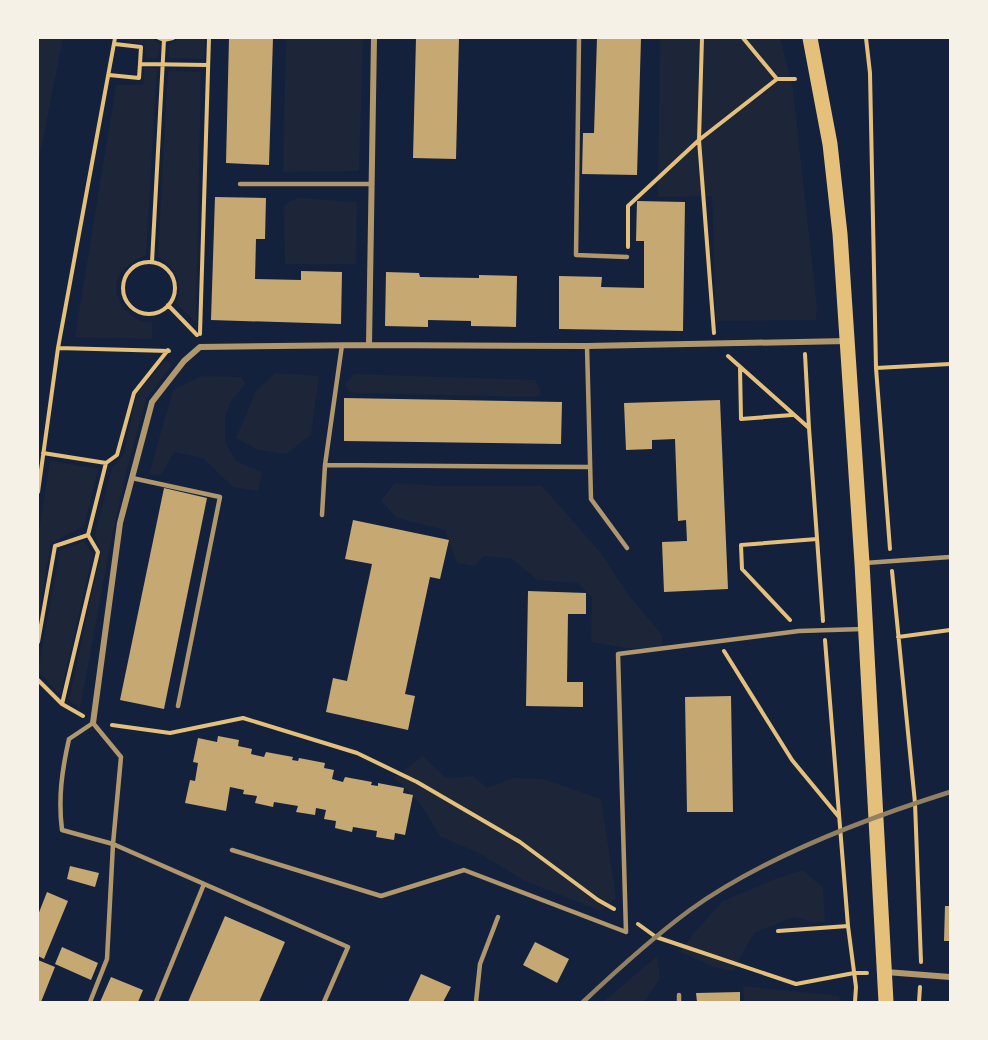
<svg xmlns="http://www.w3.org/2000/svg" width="988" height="1040" viewBox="0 0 988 1040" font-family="Rubik,sans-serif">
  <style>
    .green { fill: #1d2539 }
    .building { fill: #c6a872 }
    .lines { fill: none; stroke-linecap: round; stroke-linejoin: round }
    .path { stroke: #e5c07b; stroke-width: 4 }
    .service { stroke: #b1986c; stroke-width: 4.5 }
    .minor { stroke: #b1986c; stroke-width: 6 }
    .primary { stroke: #e5c07b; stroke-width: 15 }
    .rail { stroke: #918062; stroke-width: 4.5 }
  </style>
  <rect width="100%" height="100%" fill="#14213d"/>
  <path class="green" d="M38,38h25l-25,126z
    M121,38h32l7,6 -2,14h-12l-2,-14 -23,-4z
    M179,38h26l-1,21 -35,-1v-13z
    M286,38h77l-4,133 -76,1z
    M660,38h120l13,51 24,218 -1,13 -100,1 -4,-125 -54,1z
    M144,68h13l-11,187c-9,4 -17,8 -24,16 -13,16 -2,40 15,48 4,2 10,2 15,3v17l-77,-2 41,-252h27z
    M168,71l33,1 -5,251 -20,-20c8,-19 0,-36 -18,-46z
    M298,198l59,4 -1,62h-71l-1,-57 6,-6z
    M166,360l6,5 -26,35 -18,65 -18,80 -30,164 -11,-9 32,-149 -6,-16 17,-67 11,-12 14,-63z
    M275,373l44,3 -8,59 -25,19 -27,-4 -23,-12 20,-47z
    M354,374l181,6 5,9v6l-6,2 -180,-4 -6,-2 -3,-7z
    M202,376l40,1 3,7 -15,19 -5,15v24l11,19 26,11 -4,19 -25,-4 -30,-29 -29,-6 -13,23 -12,-1 24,-84z
    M50,461l48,8 -14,57 -33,17 -13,76v-81z
    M395,483l45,3h102l58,66 29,44 33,39v13h-36l-35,-6 1,-45 -14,-14 -41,-3 -26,-22 -27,-2 -10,10 -17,-3 -12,-33 -48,-12 -16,-17z
    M84,541l9,13 -33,141 -22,-24 22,-121z
    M423,756l23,22 27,-2 14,12 26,-10 30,1 58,20 15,99 -15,13 -78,-31 -42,-26 -41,-18 -20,-33 -26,-25z
    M803,870l20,18 2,34h-14l-17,-5 -40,16 -21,38 -19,-4 -34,-15 13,-18 30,-33 52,-22z
    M657,956l3,22 -16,24h-41z
    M743,986l97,10 -1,6h-95z"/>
  <path class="building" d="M229,38h44l-4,127 -43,-2z
    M416,38h43l-3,121 -43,-1z
    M597,38h44l-4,137 -55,-1 1,-41h11z
    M215,197l51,1 -1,41h-9l-1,40 46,1v-9l41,1 -1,52 -130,-4z
    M637,201l48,1 -2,129 -124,-2v-53l43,1 -1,10 43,1v-47h-8z
    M386,272l33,1 1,4 59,1v-3l38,1 -1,51 -45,-1v-5l-43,-1v7l-43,-1z
    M344,398l218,4 -1,42 -217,-3z
    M720,400l8,189 -64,3 -2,-50 25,-1 -1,-21 -8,1 -3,-82 -23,1v9l-26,1 -2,-47z
    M164,488l43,10 -43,211 -44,-9z
    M353,520l96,20 -9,39 -10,-2 -25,117 10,2 -7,34 -82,-18 7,-34 14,3 25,-117 -27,-5z
    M528,591l58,2v21h-18l-1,68h16v25l-57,-1z
    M731,696l2,116h-46l-2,-115z
    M218,736l21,4 -1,6 14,3 -1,5 13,3 2,-5 27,5 -1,3 6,1 1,-3 26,5 -1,5 10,2 -2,9 11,3 2,-5 27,5 -1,3 7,1v-3l26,5 -1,5 10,2 -8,40 -10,-2 -1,7 -18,-3 1,-6 -24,-4 -1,5 -17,-4 1,-7 -12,-2 2,-9 -10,-2 -1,7 -19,-3 2,-6 -24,-4 -1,5 -18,-4 2,-7 -14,-2 1,-4 -14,-3 -4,24 -41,-8 5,-23 5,1 3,-18 -5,-1 5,-24 19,4z
    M70,866l29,7 -4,14 -28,-8z
    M47,892l21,9 -24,58 -6,-3v-41z
    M945,906h5v35h-6z
    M225,916l60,26 -26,60h-71z
    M535,942l34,17 -12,24 -34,-18z
    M62,947l36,16 -7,17 -36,-16z
    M38,960l17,7 -14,35h-3z
    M421,974l30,13 -8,15h-35z
    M111,977l32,13 -5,12h-38z
    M740,992v10h-43l-1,-9z"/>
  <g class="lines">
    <path class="path" d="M702,38l-3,102 15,193
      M743,38l34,41
      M866,38l4,35 6,295 14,181
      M164,40l9,-2
      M115,44l26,3 -1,17 68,1
      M109,75l30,3 1,-14
      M628,247v-41l71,-66 78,-61h18
      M152,262l12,-222 -5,-2
      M123 288a26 26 0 1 1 52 0a26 26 0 1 1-52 0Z
      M168,305l29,30
      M200,334l9,-296
      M58,348l57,-310
      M805,354l4,74
      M728,356l81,72 14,193
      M740,367l1,52 51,-4
      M876,368l74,-4
      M43,453l63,10
      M38,492l20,-144 111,3
      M892,571l23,232 6,159
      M790,620l-48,-51 -1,-24 76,-6
      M898,637l52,-7
      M825,640l23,286 8,61 -1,15
      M38,642l17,-96 33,-11 18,-72 11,-8 17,-62 34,-43
      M724,651l68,109 47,57
      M38,680l24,24 21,12
      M62,704l36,-152 -10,-17
      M112,725l58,8 73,-15 114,35 60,29 103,60 78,58 16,9
      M638,924l18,13 140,47 58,-11h13
      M778,931l70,-5
      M919,1002l1,-15"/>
    <path class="service" d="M579,38l-3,217 51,2
      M240,184h132
      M342,345l-17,120 265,2
      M587,346l4,153 36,49
      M132,478l88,19 -42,209
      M322,515l3,-50
      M865,563l85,-6
      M232,850l149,46 83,-26 162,62 -8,-278 181,-23 64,-2
      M679,995v7
      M90,1002l17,-43 6,-115 -51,-14c-4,-32 0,-60 7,-91l24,-16 28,34 -8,87 235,103 -24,55
      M156,1002l48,-118
      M476,1002l4,-38 18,-47"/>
    <path class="minor" d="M374,38l-5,307 218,1 260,-5
      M93,723l27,-200 32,-121 32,-41 16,-14 169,-2
      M886,972l64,5"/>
    <path class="primary" d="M810,38l20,106 10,90 22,329 24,439"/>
    <path class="rail" d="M583,1002c34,-32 69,-64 107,-92 74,-53 174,-91 260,-118"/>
  </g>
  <rect width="988" height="1040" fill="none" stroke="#f6f1e7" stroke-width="78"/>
</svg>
